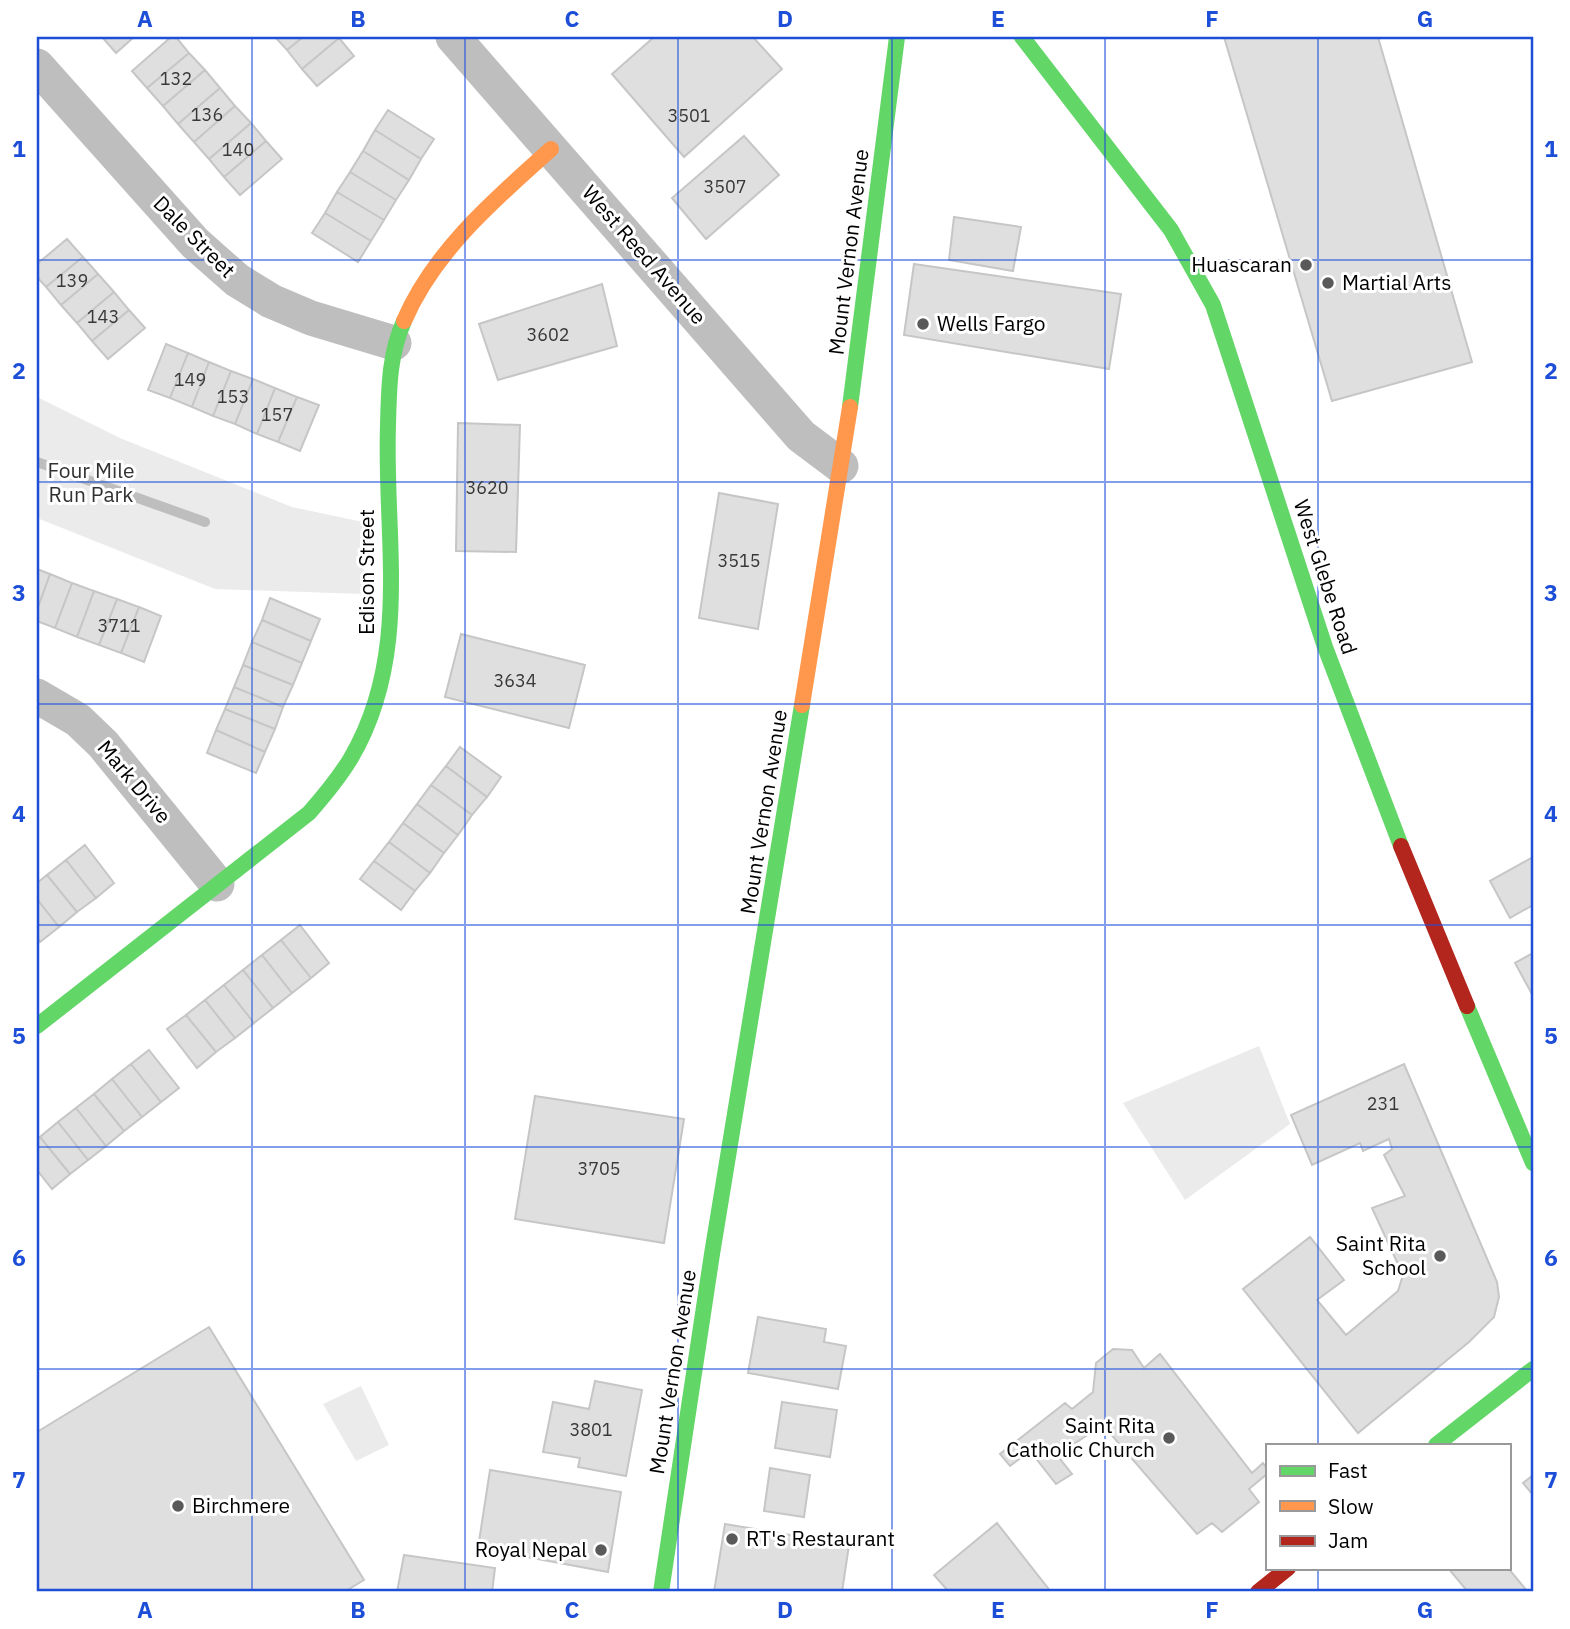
<svg xmlns="http://www.w3.org/2000/svg" width="1570" height="1629" viewBox="0 0 1570 1629" font-family="'IBM Plex Sans',sans-serif">
  <style>
    .green { fill: #ebebeb }
    .lines { fill: none; stroke-linecap: round; stroke-linejoin: round }
    .stream { stroke: #bebebe; stroke-width: 10 }
    .building { fill: #dfdfdf; stroke: #c6c6c6; stroke-width: 2 }
    .street { stroke: #bebebe; stroke-width: 35 }
    .fast { stroke: #63d668; stroke-width: 16 }
    .slow { stroke: #ff974d; stroke-width: 16 }
    .jam { stroke: #b3261e; stroke-width: 16 }
    .grid { fill: none; stroke: #1d4ed8; stroke-width: 2; stroke-opacity: 0.55 }
    .poi-dot { fill: #595959; stroke: #fff; stroke-width: 2.5 }
    .labels { text-anchor: middle; stroke-width: 6; stroke-linejoin: round; paint-order: stroke }
    .number-label { font-size: 18px; fill: #383838 }
    .street-label { font-size: 21px; fill: #000; stroke: #fff }
    .poi-label { font-size: 21px; fill: #000; stroke: #fff; text-anchor: end }
    .park-label { font-size: 21px; fill: #323232; stroke: #fff }
    .neatline { fill: none; stroke: #1d4ed8; stroke-width: 2.5 }
    .grid-label { font-size: 23px; text-anchor: middle; font-weight: bold; fill: #1d4ed8 }
  </style>
  <rect width="100%" height="100%" fill="#fff"/>
  <path class="green" d="M37,397l83,41 172,69 71,15 1,72 -149,-5 -178,-71z
    M1259,1046l31,78 -105,76 -62,-97z
    M361,1386l28,59 -33,16 -33,-57z"/>
  <g class="lines">
    <path class="stream" d="M37,462l168,60"/>
  </g>
  <path class="building" d="M102,37h32l-18,16z
    M171,37h5l13,16 -42,35 -15,-17z
    M275,37h28l-16,13z
    M303,37h35l1,1 -37,31 -15,-19z
    M654,37h99l29,32 -98,88 -72,-83z
    M1224,37h154l94,325 -140,39z
    M339,38l15,18 -37,30 -15,-17z
    M189,53l16,17 -42,36 -16,-18z
    M205,70l15,18 -42,36 -15,-18z
    M220,88l15,18 -41,36 -16,-18z
    M235,106l16,17 -42,36 -15,-17z
    M388,110l46,29 -13,20 -46,-29z
    M251,123l15,18 -42,36 -15,-18z
    M375,130l46,29 -12,21 -46,-29z
    M744,136l35,39 -73,64 -34,-41z
    M266,141l16,18 -42,36 -16,-18z
    M363,151l46,29 -13,20 -46,-28z
    M350,172l46,28 -12,20 -47,-28z
    M337,192l47,28 -13,21 -46,-28z
    M325,213l46,28 -13,21 -46,-29z
    M954,217l67,10 -8,44 -64,-11z
    M67,239l16,18 -37,30 -9,-10v-13z
    M83,257l15,17 -37,31 -15,-18z
    M914,264l207,30 -12,75 -205,-34z
    M98,274l16,18 -37,31 -16,-18z
    M602,284l15,62 -119,34 -19,-56z
    M114,292l15,18 -37,31 -15,-18z
    M129,310l16,18 -37,31 -16,-18z
    M166,344l22,9 -18,45 -22,-8z
    M188,353l21,9 -17,45 -22,-9z
    M209,362l22,9 -18,45 -21,-9z
    M231,371l22,8 -18,45 -22,-8z
    M253,379l22,9 -18,46 -22,-10z
    M275,388l22,9 -19,45 -21,-8z
    M297,397l22,8 -19,46 -22,-9z
    M458,423l62,2 -4,127 -60,-1z
    M719,493l59,11 -20,125 -59,-11z
    M37,569l13,5 -13,36z
    M50,574l22,9 -17,45 -18,-7v-11z
    M72,583l22,8 -17,46 -22,-9z
    M94,591l23,8 -18,46 -22,-8z
    M270,598l50,21 -9,22 -49,-21z
    M117,599l22,8 -18,46 -22,-8z
    M139,607l22,9 -17,46 -23,-9z
    M262,620l49,21 -9,22 -50,-21z
    M461,634l124,31 -16,63 -124,-31z
    M252,642l50,21 -9,22 -50,-20z
    M243,665l50,20 -10,22 -49,-20z
    M234,687l49,20 -8,22 -50,-20z
    M225,709l50,20 -10,23 -49,-22z
    M216,730l49,22 -9,21 -49,-20z
    M460,747l41,30 -14,20 -41,-31z
    M446,766l41,31 -15,18 -41,-30z
    M431,785l41,30 -14,20 -41,-31z
    M417,804l41,31 -14,18 -41,-30z
    M403,823l41,30 -14,20 -41,-31z
    M389,842l41,31 -15,18 -41,-30z
    M85,845l29,38 -18,15 -30,-38z
    M1533,857v48l-23,13 -20,-37z
    M66,860l30,38 -19,14 -30,-37z
    M374,861l41,30 -14,19 -41,-31z
    M47,875l30,37 -18,15 -22,-28v-16z
    M37,899l22,28 -19,15 -3,-5z
    M300,925l29,38 -18,15 -30,-38z
    M281,940l30,38 -19,15 -30,-38z
    M1533,953v43l-18,-33z
    M262,955l30,38 -19,15 -30,-38z
    M243,970l30,38 -19,15 -30,-38z
    M224,985l30,38 -19,15 -30,-38z
    M205,1000l30,38 -19,14 -30,-37z
    M186,1015l30,37 -19,16 -30,-39z
    M149,1050l30,38 -18,14 -30,-38z
    M131,1064l30,38 -19,15 -30,-38z
    M1404,1064l93,218 2,15 -5,20 -25,25 -111,91 -115,-144 67,-52 34,43 -27,20 29,35 52,-44 5,-16 -31,-67 33,-12 -21,-41 8,-6 -3,-10 -26,12 -3,-8 -48,22 -21,-50z
    M112,1079l30,38 -18,14 -30,-37z
    M94,1094l30,37 -18,15 -30,-38z
    M535,1096l149,23 -20,124 -149,-24z
    M76,1108l30,38 -18,14 -30,-38z
    M58,1122l30,38 -18,14 -30,-37z
    M40,1137l30,37 -18,15 -15,-19v-31z
    M758,1317l68,12 -2,13 22,4 -8,43 -90,-16z
    M209,1327l155,253 -20,12h-307v-160z
    M1113,1349l19,1 12,18 16,-14 92,119 11,-10 4,6v5l-18,15 10,13 -37,30 -10,-9 -15,11 -94,-109 -46,30 15,19 -16,10 -26,-33 -20,15 -10,-12 65,-51 7,6 21,-17 3,-29z
    M595,1381l47,9 -16,86 -48,-9 2,-9 -37,-6 10,-50 36,7z
    M782,1402l55,8 -7,47 -55,-9z
    M770,1468l40,7 -6,42 -40,-6z
    M490,1470l131,22 -13,80 -130,-24z
    M1533,1475v20l-10,-12z
    M997,1523l54,69h-102l-15,-17z
    M725,1524l124,21 -7,47h-128z
    M404,1555l91,13 -3,24h-95z
    M1448,1568h60l20,24h-60z"/>
  <g class="lines">
    <path class="street" d="M453,37l348,399 40,30
      M37,66l158,177 42,37 34,21 40,17 83,25
      M37,696l41,24 25,24 114,140"/>
    <path class="fast" d="M1022,37l149,193 42,75 112,342 76,199
      M850,407l47,-370
      M1467,1006l66,157
      M37,1026l272,-213c15,-17 30,-35 42,-55 61,-104 33,-220 37,-333 1,-37 1,-70 16,-104
      M1436,1445l97,-76
      M661,1592l51,-338 90,-549"/>
    <path class="slow" d="M404,321c30,-70 91,-122 147,-172
      M802,705l48,-298"/>
    <path class="jam" d="M1401,846l66,160
      M1258,1592l30,-24"/>
  </g>
  <path class="grid" d="M252,37v1555M465,37v1555M678,37v1555M892,37v1555M1105,37v1555M1318,37v1408M37,260h1496M37,482h1496M37,704h1496M37,925h1496M37,1147h1496M37,1369h1496M1318,1568v24"/>
  <g class="poi-dot">
    <circle cx="1306" cy="265" r="7"/>
    <circle cx="1328" cy="283" r="7"/>
    <circle cx="923" cy="324" r="7"/>
    <circle cx="1440" cy="1256" r="7"/>
    <circle cx="1169" cy="1438" r="7"/>
    <circle cx="178" cy="1506" r="7"/>
    <circle cx="732" cy="1539" r="7"/>
    <circle cx="601" cy="1550" r="7"/>
  </g>
  <g class="labels">
    <g class="number-label">
      <text x="176" y="85">132</text>
      <text x="207" y="121">136</text>
      <text x="689" y="122">3501</text>
      <text x="238" y="156">140</text>
      <text x="725" y="193">3507</text>
      <text x="72" y="287">139</text>
      <text x="103" y="323">143</text>
      <text x="548" y="341">3602</text>
      <text x="190" y="386">149</text>
      <text x="233" y="403">153</text>
      <text x="277" y="421">157</text>
      <text x="487" y="494">3620</text>
      <text x="739" y="567">3515</text>
      <text x="119" y="632">3711</text>
      <text x="515" y="687">3634</text>
      <text x="1383" y="1110">231</text>
      <text x="599" y="1175">3705</text>
      <text x="591" y="1436">3801</text>
    </g>
    <g class="street-label">
      <text transform="translate(194 237) rotate(45)" y="7">Dale Street</text>
      <text transform="translate(849 252) rotate(-83)" y="7">Mount Vernon Avenue</text>
      <text transform="translate(644 255) rotate(49)" y="7">West Reed Avenue</text>
      <text transform="translate(367 572) rotate(-90)" y="7">Edison Street</text>
      <text transform="translate(1325 577) rotate(72)" y="7">West Glebe Road</text>
      <text transform="translate(134 782) rotate(50)" y="7">Mark Drive</text>
      <text transform="translate(764 812) rotate(-81)" y="7">Mount Vernon Avenue</text>
      <text transform="translate(673 1372) rotate(-81)" y="7">Mount Vernon Avenue</text>
    </g>
    <g class="poi-label">
      <text x="1292" y="272">Huascaran</text>
      <text x="1342" y="290" text-anchor="start">Martial Arts</text>
      <text x="937" y="331" text-anchor="start">Wells Fargo</text>
      <text x="1426" y="1251">Saint Rita<tspan x="1426" dy="24">School</tspan></text>
      <text x="1155" y="1433">Saint Rita<tspan x="1155" dy="24">Catholic Church</tspan></text>
      <text x="192" y="1513" text-anchor="start">Birchmere</text>
      <text x="746" y="1546" text-anchor="start">RT's Restaurant</text>
      <text x="587" y="1557">Royal Nepal</text>
    </g>
    <g class="park-label">
      <text x="91" y="478">Four Mile<tspan x="91" dy="24">Run Park</tspan></text>
    </g>
  </g>
  <rect width="1570" height="1629" fill="none" stroke="#ffffff" stroke-width="77"/>
  <rect x="1266" y="1444" width="245" height="126" fill="#ffffff" stroke="#999999" stroke-width="2"/>
  <rect x="1280" y="1466" width="35" height="10" fill="#63d668" stroke="#999999" stroke-width="2"/>
  <text x="1328" y="1478" font-size="21" fill="#000000">Fast</text>
  <rect x="1280" y="1501" width="35" height="10" fill="#ff974d" stroke="#999999" stroke-width="2"/>
  <text x="1328" y="1514" font-size="21" fill="#000000">Slow</text>
  <rect x="1280" y="1536" width="35" height="10" fill="#b3261e" stroke="#999999" stroke-width="2"/>
  <text x="1328" y="1548" font-size="21" fill="#000000">Jam</text>
  <rect x="38" y="38" width="1494" height="1552" class="neatline"/>
  <g class="grid-label">
    <text x="145" y="27">A</text>
    <text x="358" y="27">B</text>
    <text x="572" y="27">C</text>
    <text x="785" y="27">D</text>
    <text x="998" y="27">E</text>
    <text x="1212" y="27">F</text>
    <text x="1425" y="27">G</text>
    <text x="19" y="157">1</text>
    <text x="1551" y="157">1</text>
    <text x="19" y="379">2</text>
    <text x="1551" y="379">2</text>
    <text x="19" y="601">3</text>
    <text x="1551" y="601">3</text>
    <text x="19" y="822">4</text>
    <text x="1551" y="822">4</text>
    <text x="19" y="1044">5</text>
    <text x="1551" y="1044">5</text>
    <text x="19" y="1266">6</text>
    <text x="1551" y="1266">6</text>
    <text x="19" y="1488">7</text>
    <text x="1551" y="1488">7</text>
    <text x="145" y="1618">A</text>
    <text x="358" y="1618">B</text>
    <text x="572" y="1618">C</text>
    <text x="785" y="1618">D</text>
    <text x="998" y="1618">E</text>
    <text x="1212" y="1618">F</text>
    <text x="1425" y="1618">G</text>
  </g>
</svg>
